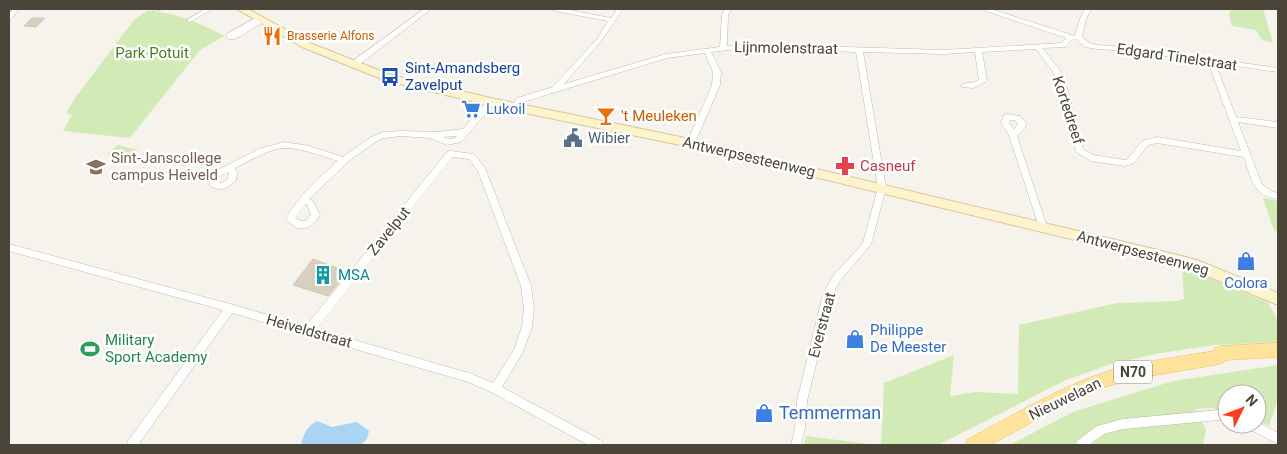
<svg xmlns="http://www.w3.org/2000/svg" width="1287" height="454" viewBox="0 0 1287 454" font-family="Roboto,sans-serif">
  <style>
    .green { fill: #d2eab5 }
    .water { fill: #a9d4f2 }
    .building { fill: #d8cfc1; stroke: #d3c7b4 }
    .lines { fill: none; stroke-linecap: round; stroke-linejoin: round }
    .street-casing { stroke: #c2bbae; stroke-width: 1 }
    .secondary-casing { stroke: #d6c79b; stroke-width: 2 }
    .primary-casing { stroke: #e6c16a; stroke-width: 1 }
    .street { fill: #fff; fill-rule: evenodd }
    .secondary { fill: #fff3cd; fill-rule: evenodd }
    .primary { fill: #ffe39c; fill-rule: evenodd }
    .labels { text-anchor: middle; stroke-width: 5; stroke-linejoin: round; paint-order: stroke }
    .far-food-label { font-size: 12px; fill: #c56008; stroke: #fff; text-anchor: start }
    .shield { fill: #fff; stroke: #817c74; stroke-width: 1 }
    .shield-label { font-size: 14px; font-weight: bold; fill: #4b4439 }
    .street-label { font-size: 15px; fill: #4b4439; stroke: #fff }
    .park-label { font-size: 15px; fill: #4a7f2a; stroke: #fff }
    .transit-label { font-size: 15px; fill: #164399; stroke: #fff; text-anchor: start }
    .shop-label { font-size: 15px; fill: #366cbe; stroke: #fff; text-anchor: start }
    .food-label { font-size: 15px; fill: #c56008; stroke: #fff; text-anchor: start }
    .service-label { font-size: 15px; fill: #4e5e75; stroke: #fff; text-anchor: start }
    .education-label { font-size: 15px; fill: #785e54; stroke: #fff; text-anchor: start }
    .health-label { font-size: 15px; fill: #be3a42; stroke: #fff; text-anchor: start }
    .culture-label { font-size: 15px; fill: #0d838f; stroke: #fff; text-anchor: start }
    .leisure-label { font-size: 15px; fill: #27864d; stroke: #fff; text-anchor: start }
    .near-shop-label { font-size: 18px; fill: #366cbe; stroke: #fff; text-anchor: start }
  </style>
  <rect width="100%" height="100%" fill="#f6f3ec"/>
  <path class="green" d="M1231,9h32l10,34 -11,-3 -6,-10 -24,-4 -3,-11z
    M147,11c29,1 52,12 78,25l-25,14 -70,88 -67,-7 9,-16 -5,-1v-2l8,-14 59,-78z
    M117,145l21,5 -10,10 -21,-5z
    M1263,198l15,3v31l-4,-1z
    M1182,267l86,36 10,17v22l-64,3 -59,9 -47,11 -42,15 -128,65h-57l3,-62 70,-28 -4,41 26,-4 42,2 1,-69 98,-22 60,-2 7,-2z
    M1278,365v34l-9,27 -12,-5v-27h-30v18l-15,-4 -17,1 11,20 -3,16h-193l63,-33 100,-31z
    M806,436l72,9h-74z"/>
  <path class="water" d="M317,421l15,6 25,-5 12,9 -2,8 -6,6h-60c2,-10 6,-19 16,-24z"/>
  <path class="building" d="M32,18h13l-9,9 -12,-1z
    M313,259l35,13 -20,24 -35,-11z"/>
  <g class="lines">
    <g class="street-casing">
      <path id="street" d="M13,9h6l-8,10 -2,1v-6z
        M151,9h10l-1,1 -6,1z
        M205,9h7l-20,12 -2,1 -3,-2z
        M424,9h7l-75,58h-6v-4z
        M552,9h12l47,9 6,-9h6l-22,32 -37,43 102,-30 54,-7 2,-32 3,-6h6l-3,6 -1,31 18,-2 199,6 118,-7 4,-5 -83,-28 -1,-1h9l84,27 5,-17 5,-10h6l-5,10 -4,18 7,6 8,2 32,2 149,21v4l-63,-9 21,54 42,5v6l-40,-6 24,63 11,7 5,1v6c-25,-3 -27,-21 -34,-42l-87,-14 -9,2 -14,18 -9,3 -34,-5 -15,-9 -18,-68 -5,-12 -17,-23 -54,3 5,29 -14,7 -11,-1 -1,-2 4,-2h7l7,-3 -4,-28 -31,2 -81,-2 23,136 -15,56 -32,38 -6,12 -26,107 -2,27 -4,17h-10l4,-17 2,-27 26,-107 10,-18 30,-33 15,-55 -22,-136 -111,-4 -34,4 10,20 -1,13 -25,58 -4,3 -4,-3 25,-58 1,-13 -8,-19 -38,5 -144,44 -5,7h-6l-1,-2 6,-9 36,-11 44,-48 11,-18 -53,-10zM1076,39l9,8 12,2 32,2 79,11 33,89 -84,-14 -15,4 -14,18 -3,1 -32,-5 -10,-6 -17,-65 -7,-15 -17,-21 24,-1 5,-7z
        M257,17l8,4 -30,18h-7l-2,-4 1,-1z
        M491,99l4,3 -1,2 -33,38 -14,3 -17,-7 -29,-2 -17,2 -7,3 -27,19 -41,39 4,2 7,14c-9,15 -22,19 -34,4 12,-23 33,-41 52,-58 -17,-5 -35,-13 -53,-13 -15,0 -36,13 -50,20l2,4 -1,8c-7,8 -18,13 -26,5l-1,-5 7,-9 43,-22 25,-7 25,4 34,11 28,-20 12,-5 18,-1 36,1 26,-3 25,-29zM455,136h2c-3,4 -10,3 -14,1zM229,172l-1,7 -6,4 -4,-1 -1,-1 5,-6zM305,204l2,1 4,9 -5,7h-5l-6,-3z
        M1007,114l13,2 6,7 -1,5 -8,8 30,91 -1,2h-6l-1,-2 -30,-92 -8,-12 3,-8zM1010,120h5l3,4 -4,6 -5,-7z
        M450,151l24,3 11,14 46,118 3,23 -2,17 -9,26 -21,35 100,54 1,4h-15l-97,-53 -23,-10 -236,-69 -94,132h-11l1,-4 95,-131 -214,-59v-7l221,60 76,22 141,-174zM452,157l17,2 9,12 43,115 3,23 -2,17 -8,24 -21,33 -24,-10 -153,-44z
        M1219,410l8,2v10l-8,-2 -96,9 -19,5 -15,11h-13l1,-4 20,-15 26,-7z
        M1257,422l21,11v11l-31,-16 -1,-4h11z"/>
    </g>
    <g class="secondary-casing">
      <path id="secondary" d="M237,9h11l62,34 81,32 100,23 204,42 463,110 39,10 81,33v12l-88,-36 -32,-9 -463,-112 -204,-42 -107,-26 -82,-33z"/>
    </g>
    <g class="primary-casing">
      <path id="primary" d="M1278,343v14l-51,3 -7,4 -70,12 -42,10 -46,20 -72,39h-25l3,-6c46,-24 91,-52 141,-68 34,-10 70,-14 105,-20l1,-3 6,-2z"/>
    </g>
    <use href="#street" class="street"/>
    <use href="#secondary" class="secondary"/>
    <use href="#primary" class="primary"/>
  </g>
  <defs>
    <g id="restaurant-bare" transform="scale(1.5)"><path d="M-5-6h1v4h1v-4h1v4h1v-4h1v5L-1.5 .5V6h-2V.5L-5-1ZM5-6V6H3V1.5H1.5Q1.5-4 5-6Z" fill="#e8710a" stroke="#fff" stroke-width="2.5" paint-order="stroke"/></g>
    <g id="bus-bare" transform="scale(1.5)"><path d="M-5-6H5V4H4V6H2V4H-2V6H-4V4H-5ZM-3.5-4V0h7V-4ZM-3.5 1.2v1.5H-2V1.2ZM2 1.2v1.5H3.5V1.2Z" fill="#1a4fb4" stroke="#fff" stroke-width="2.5" paint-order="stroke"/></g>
    <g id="supermarket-bare" transform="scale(1.5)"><path d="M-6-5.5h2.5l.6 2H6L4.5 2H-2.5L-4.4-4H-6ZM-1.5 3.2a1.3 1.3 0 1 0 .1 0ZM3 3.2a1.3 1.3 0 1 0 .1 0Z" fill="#3f7fe0" stroke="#fff" stroke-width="2.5" paint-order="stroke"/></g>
    <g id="bar-bare" transform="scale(1.5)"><path d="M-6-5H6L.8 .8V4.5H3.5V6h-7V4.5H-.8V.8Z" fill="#e8710a" stroke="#fff" stroke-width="2.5" paint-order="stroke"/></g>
    <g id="civic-bare" transform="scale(1.5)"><path d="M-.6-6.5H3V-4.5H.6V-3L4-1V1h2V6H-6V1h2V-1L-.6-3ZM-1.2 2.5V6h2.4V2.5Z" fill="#5c6f8a" stroke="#fff" stroke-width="2.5" paint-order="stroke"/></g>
    <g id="pharmacy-bare" transform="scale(1.5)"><path d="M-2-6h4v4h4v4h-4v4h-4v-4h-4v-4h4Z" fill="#e0444e" stroke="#fff" stroke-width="2.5" paint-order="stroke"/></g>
    <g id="school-bare" transform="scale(1.5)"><path d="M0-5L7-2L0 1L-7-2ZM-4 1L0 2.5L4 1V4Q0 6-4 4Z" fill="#8d6e63" stroke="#fff" stroke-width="2.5" paint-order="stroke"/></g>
    <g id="shop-bare" transform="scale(1.5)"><path d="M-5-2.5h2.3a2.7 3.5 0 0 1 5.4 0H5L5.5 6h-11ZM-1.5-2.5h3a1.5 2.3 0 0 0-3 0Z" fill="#3f7fe0" stroke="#fff" stroke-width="2.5" paint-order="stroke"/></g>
    <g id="building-bare" transform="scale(1.5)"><path d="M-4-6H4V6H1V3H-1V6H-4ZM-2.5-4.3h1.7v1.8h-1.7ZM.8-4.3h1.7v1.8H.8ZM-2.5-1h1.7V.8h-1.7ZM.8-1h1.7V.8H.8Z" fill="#0f9aa8" stroke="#fff" stroke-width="2.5" paint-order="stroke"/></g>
    <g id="stadium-bare" transform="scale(1.5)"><path d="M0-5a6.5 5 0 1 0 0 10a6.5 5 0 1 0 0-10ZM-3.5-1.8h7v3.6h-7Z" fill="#2e9e5b" stroke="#fff" stroke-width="2.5" paint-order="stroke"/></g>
  </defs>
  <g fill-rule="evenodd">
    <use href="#restaurant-bare" x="272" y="36"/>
    <use href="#bus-bare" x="390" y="77"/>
    <use href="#supermarket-bare" x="471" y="109"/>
    <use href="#bar-bare" x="606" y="116"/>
    <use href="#civic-bare" x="573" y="138"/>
    <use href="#pharmacy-bare" x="845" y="166"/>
    <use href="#school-bare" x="96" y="167"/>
    <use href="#shop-bare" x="1246" y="261"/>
    <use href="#building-bare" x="323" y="275"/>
    <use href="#shop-bare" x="855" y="339"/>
    <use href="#stadium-bare" x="90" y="349"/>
    <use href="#shop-bare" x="764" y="413"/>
  </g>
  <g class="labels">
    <g class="far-food-label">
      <text x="287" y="40">Brasserie Alfons</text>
    </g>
    <rect class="shield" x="1114" y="360.5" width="38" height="23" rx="4"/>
    <g class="shield-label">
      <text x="1133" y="377">N70</text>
    </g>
    <g class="street-label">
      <text transform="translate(786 48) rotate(1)" y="5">Lijnmolenstraat</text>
      <text transform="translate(1177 57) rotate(8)" y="5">Edgard Tinelstraat</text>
      <text transform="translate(1068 110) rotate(72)" y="5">Kortedreef</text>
      <text transform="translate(749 157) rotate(13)" y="5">Antwerpsesteenweg</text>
      <text transform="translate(389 231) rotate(-51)" y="5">Zavelput</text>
      <text transform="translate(1143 253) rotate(15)" y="5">Antwerpsesteenweg</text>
      <text transform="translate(822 325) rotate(-75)" y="5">Everstraat</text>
      <text transform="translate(309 331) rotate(16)" y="5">Heiveldstraat</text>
      <text transform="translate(1065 399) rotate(-26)" y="5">Nieuwelaan</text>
    </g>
    <g class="park-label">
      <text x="152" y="58">Park Potuit</text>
    </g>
    <g class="transit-label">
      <text x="405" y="73">Sint-Amandsberg<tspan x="405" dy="17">Zavelput</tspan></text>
    </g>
    <g class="shop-label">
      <text x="486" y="114">Lukoil</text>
      <text x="1246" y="288" text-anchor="middle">Colora</text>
      <text x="870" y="335">Philippe<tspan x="870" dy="17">De Meester</tspan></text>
    </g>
    <g class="food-label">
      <text x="621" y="121">'t Meuleken</text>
    </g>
    <g class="service-label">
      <text x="588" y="143">Wibier</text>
    </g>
    <g class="education-label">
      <text x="111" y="163">Sint-Janscollege<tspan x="111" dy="17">campus Heiveld</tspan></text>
    </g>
    <g class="health-label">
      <text x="860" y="171">Casneuf</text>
    </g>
    <g class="culture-label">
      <text x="338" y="280">MSA</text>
    </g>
    <g class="leisure-label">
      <text x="105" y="345">Military<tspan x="105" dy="17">Sport Academy</tspan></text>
    </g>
    <g class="near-shop-label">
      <text x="779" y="419">Temmerman</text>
    </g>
  </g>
  <rect width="1287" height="454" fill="none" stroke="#4b4439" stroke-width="20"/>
  <g transform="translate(1242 409) rotate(48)"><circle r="24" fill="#ffffff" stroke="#b7b4b0"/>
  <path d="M0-4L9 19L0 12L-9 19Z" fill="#fc3f1d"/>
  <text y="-8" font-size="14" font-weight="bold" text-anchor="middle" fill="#4b4439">N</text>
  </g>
</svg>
